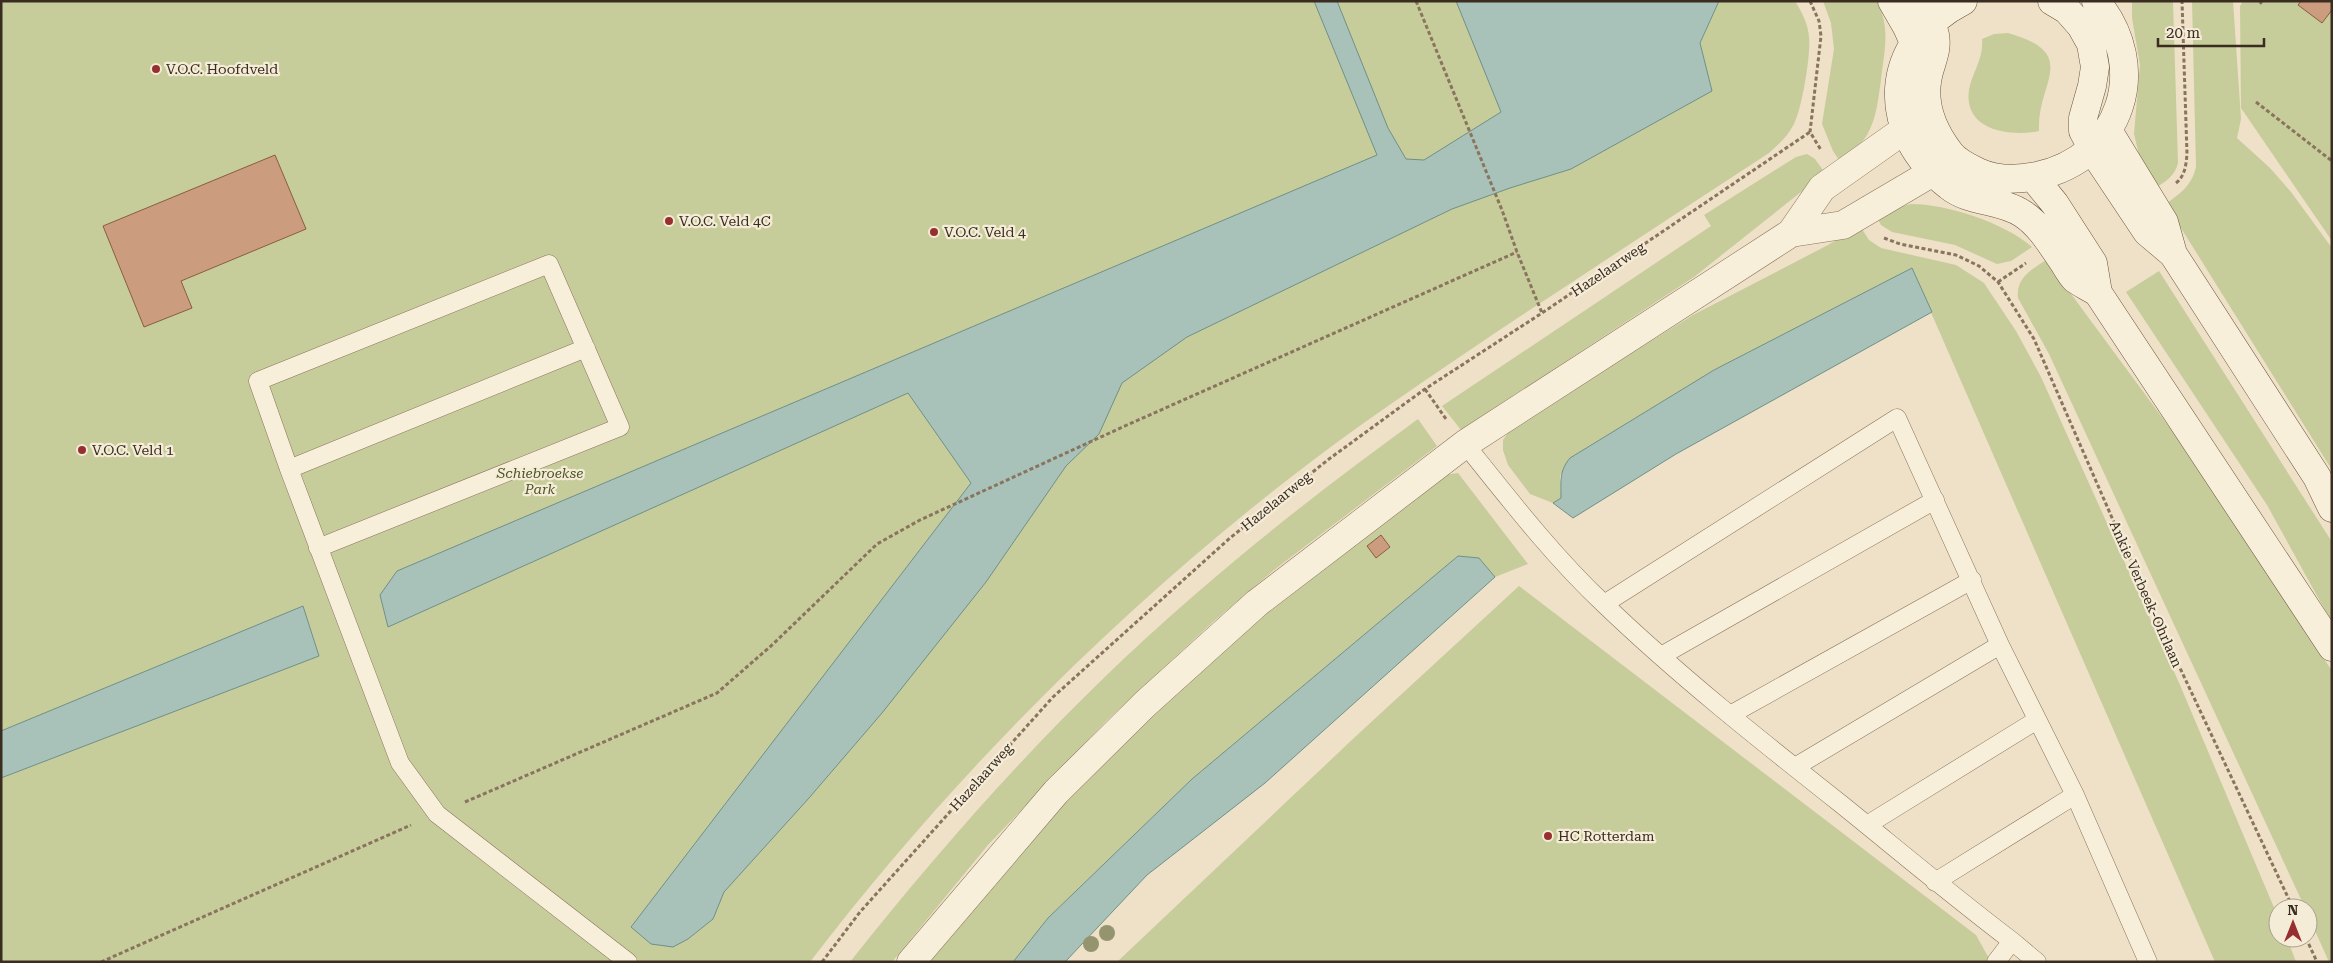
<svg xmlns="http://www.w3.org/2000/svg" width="2333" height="963" viewBox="0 0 2333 963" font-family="'Roboto Serif',serif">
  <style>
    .green { fill: #c7cc9b }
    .water { fill: #a8c2ba; stroke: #6f9087 }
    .building { fill: #cb9d7e; stroke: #885d43 }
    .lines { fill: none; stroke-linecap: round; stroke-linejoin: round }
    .lane-casing { stroke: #89745d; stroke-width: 19 }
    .street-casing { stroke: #89745d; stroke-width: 29 }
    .secondary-casing { stroke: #6b5540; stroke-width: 29 }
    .path { stroke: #89745d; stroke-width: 3; stroke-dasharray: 4 2.5; stroke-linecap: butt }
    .lane { stroke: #f8efda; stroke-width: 18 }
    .street { stroke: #f8efda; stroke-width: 28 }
    .secondary { stroke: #f8efda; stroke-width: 28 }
    .tree { fill: #94956f }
    .poi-dot { fill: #972e30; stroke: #f5ecd7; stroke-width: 2 }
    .labels { text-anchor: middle; stroke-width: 4.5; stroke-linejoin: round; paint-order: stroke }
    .poi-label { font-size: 14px; fill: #3a2c20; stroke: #f5ecd7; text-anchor: start }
    .street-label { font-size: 14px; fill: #3a2c20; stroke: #f5ecd7 }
    .park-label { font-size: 14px; font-style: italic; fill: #4b5627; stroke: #f5ecd7 }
  </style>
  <rect width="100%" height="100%" fill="#eee1c7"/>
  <path class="green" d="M1,1h1672l27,43 19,-43h76c7,11 13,23 14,36 2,18 -7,71 -15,87 -6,12 -15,20 -25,29 -89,58 -177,116 -265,174 -74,50 -148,99 -218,154 -177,138 -339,302 -476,481h-809z
    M1823,1h54c14,28 7,50 4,79 -3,20 -4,37 -14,55 -7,11 -17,19 -26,28l-8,-12 -11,-27 12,-75 -3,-26z
    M2132,1h41l5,162c-3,13 -13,19 -23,25l-15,-29 -6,-25 6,-69 -8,-47z
    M2192,1h41l8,118 -4,19 33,30 21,24 41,56v222l-166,-266c15,-11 26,-19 30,-37z
    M2243,1h89v240l-91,-133 -1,-102z
    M2008,33c74,21 28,50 31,98 -28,6 -76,0 -70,-41 3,-18 15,-31 13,-51l12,-5z
    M1807,154l8,5 10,14 -131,104 -233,153 -19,-24 269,-180 -7,-11 92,-58z
    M1911,204c36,0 94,19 121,43l-21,14 -14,3 -42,-19 -63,-13 -11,-7 -5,-9 12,-6z
    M1860,226l9,14 12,8 75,17 28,18 32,48 25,46 139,308 98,232v21h9l9,24h-81l-303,-693 -198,101 -144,88 -10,18 1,22 -8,5 -23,-9 -22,-29 -5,-15v-10l9,-13 181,-112 135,-70z
    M2046,260l135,183 151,228v291h-3l-21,-47v-7h-3l-256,-554 -31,-56c-2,-20 13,-28 28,-38z
    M2159,271l173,271v81l-65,-118 -141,-213z
    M1418,419l19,27 -163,124 -60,51 -108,100 -118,124 -96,117h-42c103,-130 215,-255 341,-364 73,-64 149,-122 227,-179z
    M1458,473l70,91 -33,13 -16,-19 -21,-2 -266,223 -144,139 -35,44h-88l104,-122 106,-109 157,-142 152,-114z
    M1519,586l457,349 15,27h-874l238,-225z"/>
  <path class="water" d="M1314,1h23l51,127 18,31 18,1 77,-48 -45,-111h263l-19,42 12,48 -141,78 -61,19 -58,21 -265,128 -65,46 -23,51 -33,32 -80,116 -104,131 -73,85 -85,94 -11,27 -25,20 -15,8 -22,-3 -20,-17 340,-444 -63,-90 -520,234 -8,-32 17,-24 980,-416z
    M1912,268l20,44 -256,142 -103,64 -20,-15 8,-5c0,-16 -2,-27 9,-40l144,-88z
    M1458,556l21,2 16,19 -230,206 -118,92 -82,87h-52l35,-44 144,-139z
    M303,606l16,50 -318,122v-47z"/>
  <path class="building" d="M2301,1h31v9l-10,13 -24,-18z
    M275,155l31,74 -125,52 11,27 -48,19 -41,-101z
    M1381,535l9,12 -14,11 -9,-12z"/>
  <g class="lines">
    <g class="lane-casing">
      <path id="lane" d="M1465,444c44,55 88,112 139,160 75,72 156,136 237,200 57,46 113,93 171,137l-16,21
        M289,469l297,-121
        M318,548l302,-121 -71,-163 -291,117 31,88 111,294 37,51 191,148
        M1604,604l293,-186 103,227 75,150 73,167
        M1661,656l274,-156
        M1730,715l242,-135
        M1795,767l205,-122
        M1867,825l170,-105
        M1935,882l140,-87
        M2012,941l25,21"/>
    </g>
    <g class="street-casing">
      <path id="street" d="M1791,233l52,-8 90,-53
        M911,962l145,-170 89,-88 112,-101 208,-159 326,-211 31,-45 82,-58"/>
    </g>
    <g class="secondary-casing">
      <path id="secondary" d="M1892,1l15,26 7,16
        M1919,1c6,10 14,23 16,34 3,15 -4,27 -7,41 -6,28 5,55 22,77 7,9 18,14 28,19 18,8 40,8 59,4 85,-18 114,-109 59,-175
        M1963,1c-82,42 -84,131 -14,185 21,17 52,13 74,28 18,12 29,32 41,49 3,5 7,12 11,16 7,5 16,9 23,14l234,354
        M2052,1l15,9 14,16 10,18 4,23 -3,19 -9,32v13l16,29 48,72 26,22 144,223 15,31
        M2109,132l55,90 9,32
        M2033,177l22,27 38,59 5,30"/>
    </g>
    <path class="path" d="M1416,1l86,209 15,42 25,61
      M1810,1l9,20 2,15 -11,96 11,18
      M2260,4l2,-3
      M2256,102l76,59
      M2176,183c9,-7 10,-18 11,-29l-5,-153
      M1884,238l16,6 56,11 23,11 19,16 36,57 113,259 146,310
      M1998,282l28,-19
      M1425,389l21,30
      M465,802l252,-109 55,-48 105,-101 43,-24 207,-95 390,-173
      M2306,938l11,24
      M101,962l310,-137
      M822,962l38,-50 193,-215 177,-159 99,-79 96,-70 117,-76 268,-181"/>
    <use href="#lane" class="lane"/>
    <use href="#street" class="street"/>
    <use href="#secondary" class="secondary"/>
  </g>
  <g class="tree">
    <circle cx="1107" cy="933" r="8"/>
    <circle cx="1091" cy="944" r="8"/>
  </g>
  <g class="poi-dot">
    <circle cx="156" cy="69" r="5"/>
    <circle cx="669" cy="221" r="5"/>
    <circle cx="934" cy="232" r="5"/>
    <circle cx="82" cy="450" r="5"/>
    <circle cx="1548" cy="836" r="5"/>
  </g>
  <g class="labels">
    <g class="poi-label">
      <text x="166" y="74">V.O.C. Hoofdveld</text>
      <text x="679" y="226">V.O.C. Veld 4C</text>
      <text x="944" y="237">V.O.C. Veld 4</text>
      <text x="92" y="455">V.O.C. Veld 1</text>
      <text x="1558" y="841">HC Rotterdam</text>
    </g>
    <g class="street-label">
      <text transform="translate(1608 269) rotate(-34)" y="5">Hazelaarweg</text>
      <text transform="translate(1276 501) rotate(-39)" y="5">Hazelaarweg</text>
      <text transform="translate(2146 594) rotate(66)" y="5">Ankie Verbeek-Ohrlaan</text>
      <text transform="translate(981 777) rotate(-48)" y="5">Hazelaarweg</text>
    </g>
    <g class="park-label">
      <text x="540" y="478">Schiebroekse<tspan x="540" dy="16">Park</tspan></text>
    </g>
  </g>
  <rect width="2333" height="963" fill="none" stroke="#3a2c20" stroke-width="5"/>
  <g transform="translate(2293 923)"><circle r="24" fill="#f5ecd7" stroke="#aa9f8e"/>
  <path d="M0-4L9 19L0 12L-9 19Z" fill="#972e30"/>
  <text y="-8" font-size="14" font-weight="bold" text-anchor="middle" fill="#3a2c20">N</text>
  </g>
  <path d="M2158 38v8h106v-8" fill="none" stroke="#3a2c20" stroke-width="2.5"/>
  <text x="2166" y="38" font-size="15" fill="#3a2c20" stroke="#f5ecd7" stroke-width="4" paint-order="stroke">20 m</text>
</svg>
